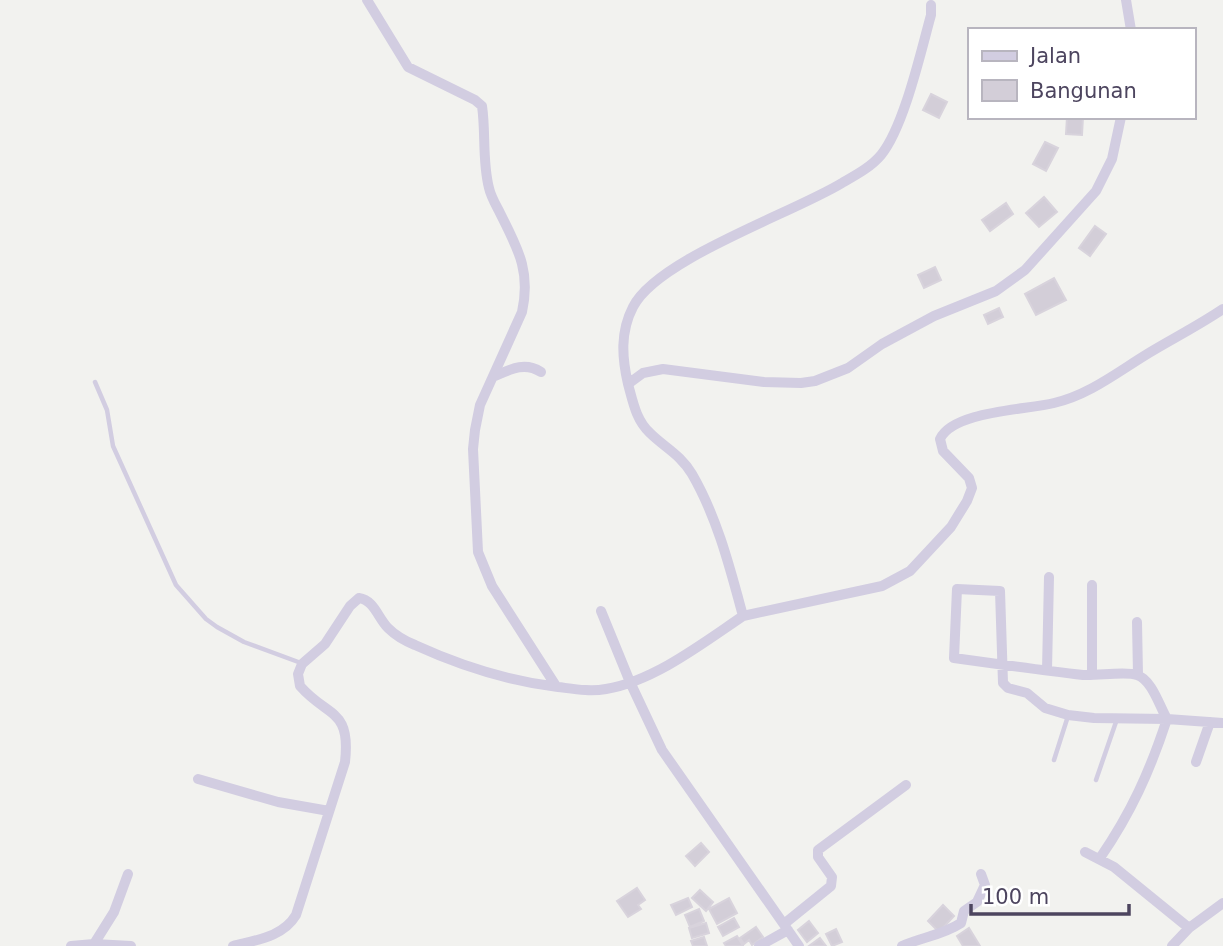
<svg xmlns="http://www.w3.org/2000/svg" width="1223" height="946" viewBox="0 0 1223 946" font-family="'DejaVu Sans',sans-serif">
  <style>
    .building { fill: #d3ced8; stroke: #d8d3dc; stroke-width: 2 }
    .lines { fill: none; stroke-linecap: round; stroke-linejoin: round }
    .service { stroke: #d2cde1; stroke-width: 4.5 }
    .minor { stroke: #d2cde1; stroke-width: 10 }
  </style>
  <rect width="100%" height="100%" fill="#f2f2ef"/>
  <path class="building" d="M931,94l16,8 -8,16 -16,-8z
    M1067,117h16l-1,18 -16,-1z
    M1045,142l13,6 -12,23 -13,-7z
    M1044,197l13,15 -18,15 -13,-14z
    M1006,203l7,11 -23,17 -8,-11z
    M1095,226l11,8 -16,22 -11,-8z
    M935,267l6,13 -17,8 -6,-13z
    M1054,278l12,22 -30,15 -11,-21z
    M999,308l4,9 -15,7 -4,-9z
    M701,843l8,9 -14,14 -9,-10z
    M637,888l8,12 -7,5 3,4 -13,8 -11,-16z
    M700,890l13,12 -7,9 -14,-13z
    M688,898l4,9 -16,8 -5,-10z
    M729,898l8,15 -20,11 -8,-15z
    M943,905l11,11 -15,16 -11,-11z
    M699,909l5,12 -14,6 -5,-12z
    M734,918l5,9 -16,9 -5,-9z
    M809,921l9,12 -11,9 -9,-12z
    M706,923l3,10 -17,5 -3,-10z
    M756,927l7,10 -11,8 -3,-5 -5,4 -4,-6z
    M969,928l11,18h-17l-6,-10z
    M836,929l6,13 -10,4 -6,-12z
    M737,936l6,10h-17l-2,-3z
    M704,937l3,9h-14l-2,-5z
    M820,938l6,8h-17z"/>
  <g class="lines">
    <path class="service" d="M95,382l12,28 6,36 63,139 30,34 11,8 27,15 57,21
      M1054,760l14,-44
      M1096,780l21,-61"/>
    <path class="minor" d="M367,0l41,67 67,33 7,6c4,27 0,55 7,82 2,9 7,17 11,25 18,36 31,58 22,99l-42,93 -5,25 -2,19 5,103 14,34 64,100
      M1126,0l5,30
      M493,377c16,-7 31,-16 48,-5
      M628,384c-6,-26 -8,-52 5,-77 24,-48 160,-94 209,-124 14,-8 29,-16 39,-28 23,-28 40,-104 50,-140v-10
      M1092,585v90
      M601,611l29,71 32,68 137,196
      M743,616l139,-30 28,-15 41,-44 16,-26 5,-13 -3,-10 -26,-27 -3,-12c13,-28 86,-29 114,-36 34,-8 61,-29 90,-47 26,-16 54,-30 79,-47
      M1137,622l1,53
      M1047,670l2,-93
      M1196,762l14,-40
      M198,779l80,23 51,9
      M1085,852l29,15 75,61
      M1100,858c31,-45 50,-87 67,-139 -8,-14 -15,-39 -30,-44 -11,-4 -40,1 -54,0 -43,-5 -86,-11 -129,-17l3,-69 43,2 3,92 5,5 19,5 18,15 23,7 26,3 73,1 56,4
      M784,924l47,-38 1,-9 -14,-20v-7l88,-65
      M94,944l20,-32 14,-38
      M71,946l23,-2 37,2
      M233,946c23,-6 50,-9 63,-31l49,-153c6,-54 -17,-44 -45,-76l-2,-12 4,-10 23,-20 25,-38 9,-8c15,2 19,20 29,30 7,7 17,13 27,17 46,21 93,36 143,42 16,2 32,5 48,2 48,-8 97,-46 137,-73 -13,-48 -26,-99 -51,-142 -11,-19 -28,-27 -42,-41 -14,-13 -17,-31 -22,-49l15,-11 20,-4 101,13 37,1 14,-2 33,-13 34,-24 52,-28 62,-25 29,-21 71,-79 16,-32 9,-42
      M759,946l29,-16
      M902,946c20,-9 41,-11 59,-23l3,-12 13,-9 8,-17 -4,-11
      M1172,946l17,-18 34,-25"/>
  </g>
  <rect x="968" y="28" width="228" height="91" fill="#ffffff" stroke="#b8b5bf" stroke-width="2"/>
  <rect x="982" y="51" width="35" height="10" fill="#d2cde1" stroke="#b8b5bf" stroke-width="2"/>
  <text x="1030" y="63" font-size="21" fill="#4d455f">Jalan</text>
  <rect x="982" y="80" width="35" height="21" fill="#d3ced8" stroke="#b8b5bf" stroke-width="2"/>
  <text x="1030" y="98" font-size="21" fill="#4d455f">Bangunan</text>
  <path d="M971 904v10h158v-10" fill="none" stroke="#4d455f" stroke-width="3.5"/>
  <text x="982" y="904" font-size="21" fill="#4d455f" stroke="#ffffff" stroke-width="5" paint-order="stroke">100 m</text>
</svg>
